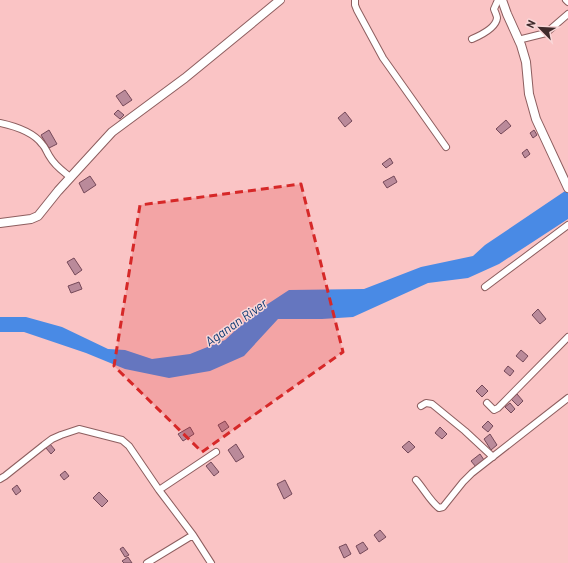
<svg xmlns="http://www.w3.org/2000/svg" width="568" height="563" viewBox="0 0 568 563" font-family="Barlow,sans-serif">
  <style>
    .water { fill: #498ae5 }
    .building { fill: #ba8a9a; stroke: #754959 }
    .lines { fill: none; stroke-linecap: round; stroke-linejoin: round }
    .street-casing { stroke: #8d5e5f; stroke-width: 8 }
    .secondary-casing { stroke: #8d5e5f; stroke-width: 10 }
    .street { stroke: #fff; stroke-width: 6 }
    .secondary { stroke: #fff; stroke-width: 8 }
    .marked { fill: #d62828; fill-opacity: 0.2; stroke: #d62828; stroke-width: 3; stroke-dasharray: 8 5; stroke-linejoin: round }
    .labels { text-anchor: middle; stroke-width: 3; stroke-linejoin: round; paint-order: stroke }
    .water-label { font-size: 13px; font-style: italic; fill: #0f3b74; stroke: #f9d7d8 }
  </style>
  <rect width="100%" height="100%" fill="#fac4c5"/>
  <path class="water" d="M568,189v30l-69,45 -31,14 -40,5 -75,34 -31,2h-44l-34,37 -34,15 -41,7 -44,-9 -39,-16 -62,-21h-24v-15h26l36,10 46,22 17,1 27,9 38,-5 35,-14 29,-27 35,-23 75,-1 57,-22 52,-11 12,-11z"/>
  <path class="building" d="M125,90l7,10 -9,6 -7,-10z
    M118,110l6,5 -4,4 -6,-5z
    M345,112l7,9 -7,6 -7,-9z
    M506,120l5,6 -10,8 -5,-5z
    M49,130l8,14 -8,4 -8,-13z
    M534,130l3,5 -4,3 -3,-5z
    M527,149l3,5 -5,4 -3,-5z
    M390,158l3,5 -7,5 -4,-4z
    M90,176l6,9 -12,8 -5,-10z
    M394,176l3,6 -10,6 -4,-6z
    M74,258l8,12 -7,5 -8,-13z
    M79,282l3,7 -11,4 -3,-7z
    M538,309l8,10 -6,5 -8,-9z
    M521,350l7,6 -5,6 -7,-6z
    M508,366l6,5 -4,5 -6,-5z
    M482,385l6,6 -6,6 -6,-6z
    M517,394l6,7 -5,5 -7,-7z
    M510,403l5,6 -4,4 -6,-6z
    M225,421l4,6 -7,5 -4,-7z
    M488,421l5,5 -5,6 -6,-5z
    M190,427l4,7 -11,7 -5,-7z
    M440,427l7,7 -5,5 -7,-6z
    M490,434l7,11 -6,5 -7,-11z
    M409,441l6,6 -7,6 -6,-6z
    M50,444l5,6 -4,4 -5,-6z
    M236,444l8,13 -8,5 -8,-12z
    M480,454l4,6 -8,7 -5,-6z
    M211,462l8,10 -5,4 -8,-10z
    M65,471l4,5 -5,4 -4,-5z
    M285,480l7,14 -8,5 -7,-15z
    M17,485l4,6 -5,4 -4,-6z
    M99,492l9,9 -6,6 -9,-9z
    M380,530l6,7 -7,5 -5,-7z
    M363,542l5,7 -8,5 -4,-8z
    M346,544l5,10 -7,4 -5,-11z
    M123,547l6,8 -4,2 -5,-8z
    M128,557l4,6h-8l-2,-2z"/>
  <g class="lines">
    <g class="street-casing">
      <path id="street" d="M355,0v5l2,5 26,48 63,89
        M566,0l2,2
        M472,39c7,-3 24,-11 25,-21 0,-2 -2,-6 -3,-9l4,-9
        M518,40l28,-7 22,-19
        M0,123c14,3 33,9 42,21 4,4 5,9 8,13 5,9 13,14 20,20
        M485,287l83,-62
        M487,403l7,7 4,-2 70,-71
        M421,406l5,-3 6,1 33,27 28,26
        M0,479l5,-3 39,-31 8,-6 9,-4 18,-6 43,11 7,6 30,44 34,45 18,28
        M416,480c8,9 14,21 23,28l4,-1 20,-25 9,-9 96,-75
        M159,490l57,-38
        M147,563l46,-28"/>
    </g>
    <g class="secondary-casing">
      <path id="secondary" d="M502,0l5,14 14,31 5,17 3,32 7,25 32,69
        M0,223l31,-4 7,-3 20,-25 54,-59 73,-54 95,-78"/>
    </g>
    <use href="#street" class="street"/>
    <use href="#secondary" class="secondary"/>
  </g>
  <path class="marked" d="M301,184l42,168 -141,100 -88,-86 26,-161z"/>
  <g class="labels">
    <g class="water-label">
      <text transform="translate(236 322) rotate(-35)" y="5">Aganan River</text>
    </g>
  </g>
  <g transform="translate(540 28) rotate(294)" stroke="#f9d7d8" stroke-width="3" paint-order="stroke">
  <path d="M0-3L7 15L0 10L-7 15Z" fill="#402b2c"/>
  <text y="-6" font-size="11" font-weight="bold" text-anchor="middle" fill="#402b2c">N</text>
  </g>
</svg>
